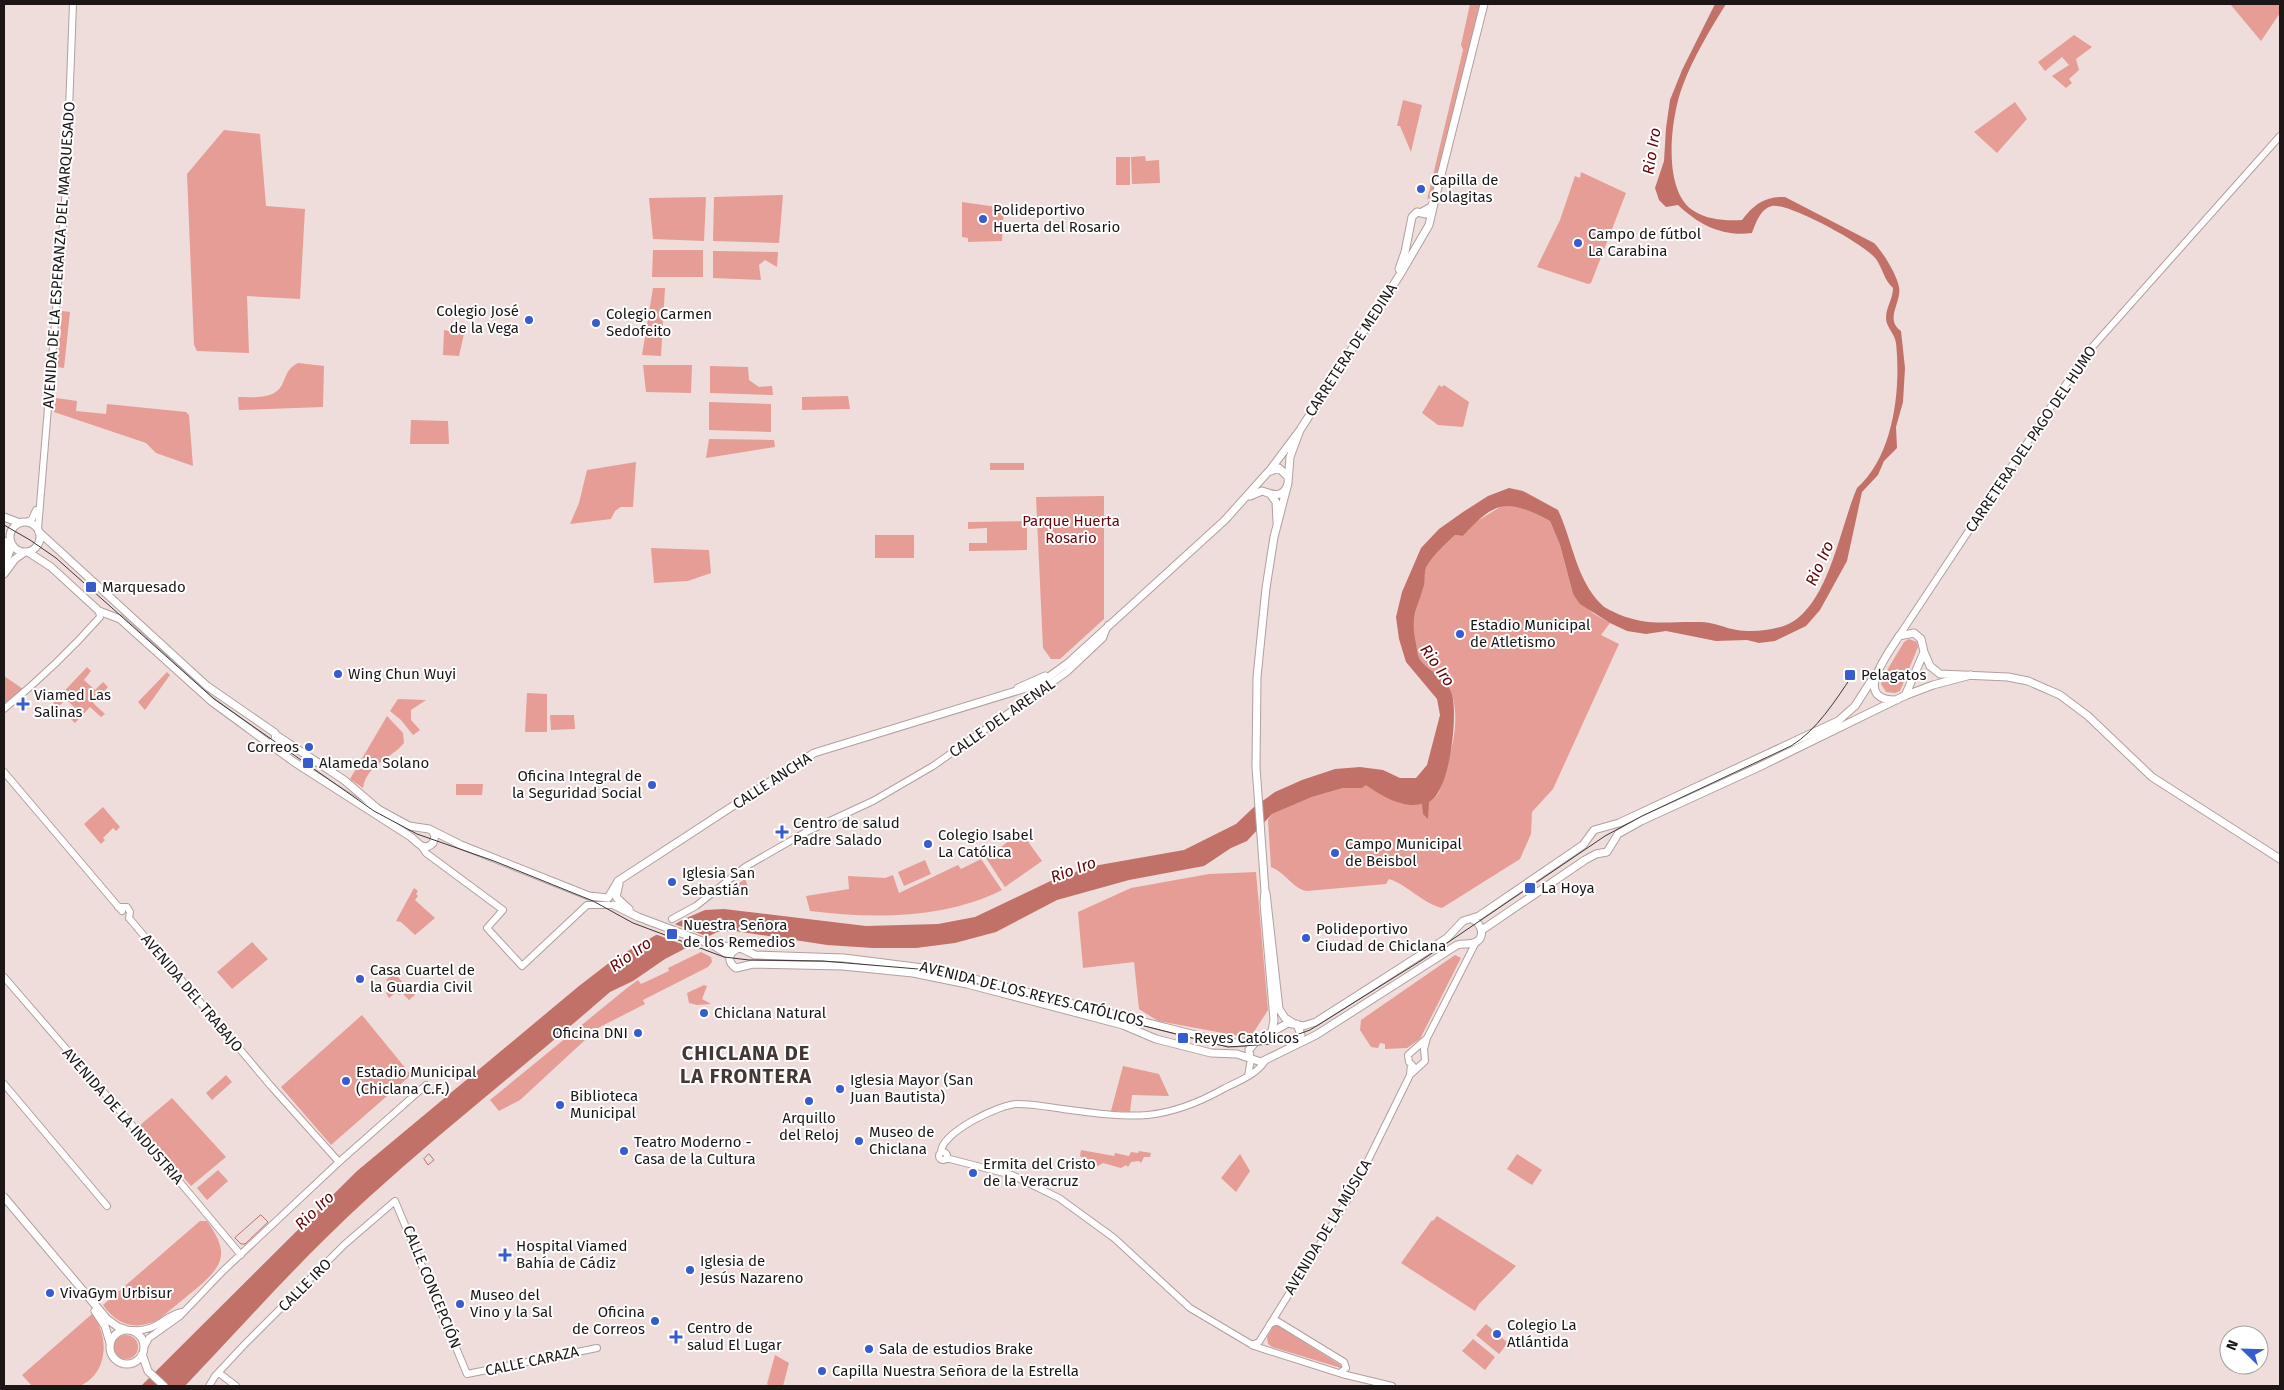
<svg xmlns="http://www.w3.org/2000/svg" width="2284" height="1390" viewBox="0 0 2284 1390" font-family="'Fira Sans',sans-serif">
  <style>
    .green { fill: #e59d95 }
    .water { fill: #c27169 }
    .pier { fill: #efdddb }
    .lines { fill: none; stroke-linecap: round; stroke-linejoin: round }
    .stream { stroke: #c27169; stroke-width: 1 }
    .tertiary-casing { stroke: #b0a09e; stroke-width: 8 }
    .secondary-casing { stroke: #b0a09e; stroke-width: 9 }
    .tertiary { stroke: #fff; stroke-width: 6 }
    .secondary { stroke: #fff; stroke-width: 7 }
    .tram { stroke: #3f3737; stroke-width: 1 }
    .poi-dot { fill: #375ccd; stroke: #fff; stroke-width: 2 }
    .labels { text-anchor: middle; stroke-width: 4; stroke-linejoin: round; paint-order: stroke }
    .poi-label { font-size: 15px; fill: #1c1616; stroke: #fff; text-anchor: start }
    .street-label { font-size: 15px; fill: #1c1616; stroke: #fff }
    .park-label { font-size: 15px; fill: #6b0309; stroke: #fff }
    .water-label { font-size: 16px; font-style: italic; fill: #670005; stroke: #fff }
    .district-label { font-size: 20px; font-weight: bold; letter-spacing: 1px; fill: #433634; stroke: #fff }
  </style>
  <rect width="100%" height="100%" fill="#efdddb"/>
  <path class="green" d="M1470,4h11l-48,190 -6,6 36,-150 -2,-5z
    M2230,4h50v9l-19,28z
    M2074,35l18,12 -16,12 3,11 -10,9 3,4 -6,5 -14,-12 17,-11 -7,-8 -17,14 -7,-9z
    M1403,100l19,5 -11,47 -11,-26h-3z
    M2015,102l12,17 -30,34 -23,-21z
    M224,130l36,4 6,72 39,3 -5,90 -53,-3 2,57 -52,-2 -3,-6 -7,-171z
    M1145,156l1,5 13,-1 1,23 -28,1 -1,-27z
    M1116,157h14v28h-14z
    M1581,172l45,21 -35,90 -3,1 -51,-17 23,-47 15,-44 5,2z
    M783,195l-4,48 -66,-2 1,-44z
    M706,197l-2,44 -51,-2 -4,-41z
    M962,202l42,6 -2,33 -34,1v-4l-6,-1z
    M653,250h50v27h-51z
    M713,251l65,1 -1,15 -12,-7 -6,5 2,15 -48,-2z
    M653,288h12l-4,68 -19,-1z
    M62,311l8,1 -6,56 -7,-1z
    M444,330l20,4 -5,22 -16,-1z
    M298,363l26,3 -1,41 -84,3 -1,-13c14,0 36,3 44,-12 5,-11 5,-16 16,-22z
    M643,365h49l-1,28 -45,-1z
    M710,366l38,1 1,13 10,7 13,-1 1,9 -63,-2z
    M1439,385l3,2 2,-2 25,17 -6,25 -25,-2 -16,-12z
    M848,396l2,13 -48,1v-13z
    M56,398l21,3 -1,10 30,3 1,-10 79,8 3,3 4,51 -37,-13 -10,-10 -92,-31z
    M709,402l62,2v28l-62,-2z
    M411,420l37,1 1,23h-39z
    M709,439l65,1 1,7 -69,11z
    M636,462l-3,45h-12l-6,4 -4,8 -41,5 9,-21 8,-33z
    M990,463h34v7h-34z
    M1104,496v123l-44,40h-9l-8,-11 -7,-151z
    M1505,504l12,1 33,16 10,24 13,49 21,20 16,9 -9,12 18,9 -66,145 -21,23 -1,22 -11,25 -78,49c-20,-5 -34,-23 -53,-29l-3,5 -79,7c-14,-2 -21,-18 -36,-24l-3,-47 4,-6 40,-17 31,-9h19l4,-4c19,14 52,33 72,10 4,-6 5,-18 7,-25 9,-23 14,-51 7,-75 -6,-19 -27,-23 -33,-36 -3,-6 -6,-19 -7,-26 0,-4 13,-63 15,-66 6,-11 19,-22 28,-31l8,1 11,-13z
    M1027,521v29l-58,1v-8h18v-15l-19,1v-7z
    M875,535h39v23h-39z
    M651,548l58,2 2,23 -23,8 -34,2z
    M1909,639l8,3 1,5 -18,44 -5,2 -9,-1 -5,-8 2,-7 21,-35z
    M87,667l4,4 -7,9 11,10 8,-8 5,5 -15,16 12,11 -4,3 -11,-10 -15,16 -5,-5 7,-8 -11,-11 -8,8 -5,-4z
    M167,672l3,3 -25,35 -7,-8z
    M4,676l19,13 -19,15z
    M527,693l20,1v38h-22z
    M398,699l28,1 -15,10v10l9,10 -7,5 -12,-15 -11,-9z
    M550,715h24l1,14 -24,1z
    M387,716l16,17 1,10c-13,16 -38,22 -41,45l-13,-9z
    M456,784h27l-1,11h-26z
    M103,807l17,20 -4,4 -3,-3 -10,10 2,2 -4,4 -17,-20z
    M1021,832l21,29 -37,26 -19,-29z
    M981,859l21,31c-57,29 -130,29 -192,21l-4,-15 43,-7 -1,-13 37,2 8,-3 6,18 59,-28 3,4z
    M925,860l6,14 -27,12 -6,-14z
    M1256,872l12,138 -18,28 -92,-17 -19,-12 -5,-47 -51,6 -5,-56 53,-24 78,-14z
    M745,879l5,12 -1,5 -16,-1v-3h-5v4h-10l9,-9 2,3z
    M414,888l4,3 -2,3 2,2 -3,4 20,18 -20,17 -14,-13 -5,-1z
    M252,942l16,17 -36,30 -15,-17z
    M701,952l10,5 1,5 -4,5 -65,33 2,4 -47,24 -78,72 -21,11 -9,-11 137,-112 11,-8 3,4 28,-13 -1,-3z
    M1455,955l6,3 -41,81 -13,9 -22,1v-5l-5,-1 -2,5 -7,-1 -11,-17 1,-10z
    M394,973l21,22 -6,5 -7,-7 -3,2 -3,-3 -7,6 -3,-5 7,-6 -7,-7z
    M704,985l3,1 -5,13 9,5 -14,1 -8,-2 -2,-10z
    M362,1015l49,60 -80,70 -50,-58z
    M1123,1066l36,8 10,22 -37,-1 -2,17 -19,-1z
    M226,1075l6,7 -20,18 -6,-7z
    M172,1098l54,59 -35,29 -52,-60z
    M1081,1150l33,6 1,-3 14,3 2,-4 7,1 1,-2 12,2 -1,4h-6l-3,6 -2,-2 -8,1 -3,5 -2,-2 -5,3 -18,-5 -7,4 -16,-11z
    M1240,1154l10,17 -14,21 -15,-14z
    M1517,1154l25,16 -10,15 -25,-16z
    M218,1170l10,11 -21,19 -10,-12z
    M1437,1216l79,50 -37,38 -4,7 -74,-48 31,-43 1,1z
    M200,1221h7c22,31 18,43 -10,67 -13,11 -26,21 -39,32 -23,11 -41,5 -55,-15z
    M92,1314c17,21 17,57 -10,71 -8,5 -40,1 -50,1l-10,-11z
    M1275,1324l67,42 -1,2 -69,-21 -4,-3 -1,-7z
    M1486,1324l22,19 -9,11 -23,-19z
    M114 1347a12 12 0 1 1 24 0a12 12 0 1 1-24 0Z
    M1473,1339l22,18 -10,13 -23,-19z
    M775,1355l14,8 -6,23h-14l-2,-2z"/>
  <path class="water" d="M1715,4h11c-15,24 -33,54 -43,81 -12,30 -22,106 11,126 14,9 32,10 48,9 11,-15 23,-24 43,-23l89,46c9,9 23,32 25,44 3,15 -15,32 2,44l4,37 -2,34 -7,25 1,21 -13,13 -6,14 -16,17 -15,69 -27,49 -14,16 -31,15 -16,2 -12,-3 -31,1 -50,-10 -20,3 -19,-3 -17,-8 -30,-19 -7,-10 -13,-49 -10,-24c-42,-22 -54,-22 -87,15l-8,-1c-9,9 -22,20 -28,31 -3,5 -2,13 -3,19 -7,24 -14,32 -8,59 1,4 1,10 3,14 7,13 27,17 33,36 6,22 -2,98 -23,108l-1,17 -5,-5 -1,-10c-19,5 -42,-9 -56,-19l-4,3h-19l-31,9 -40,17 -25,27 -16,7 -27,18 -75,14 -72,20 -61,32 -41,11 -39,5h-43l-46,-3 -92,-14 -18,1 -52,27 -32,22 -23,11c-80,70 -164,135 -242,206 -65,59 -123,125 -183,188h-44l216,-215 222,-185 35,-27 70,-40 21,-9 19,-1 142,17 72,-2 37,-7 86,-41 38,-11 85,-15 52,-26 18,-17 21,-15 27,-12 33,-11 25,-2 23,3 17,8h16l11,-13 13,-50 -3,-16 -31,-37 -7,-23 -3,-22 6,-25 19,-44 18,-19 24,-17 25,-16 21,-8 14,3 35,19c15,32 18,70 44,95 4,4 11,6 16,9 31,13 51,7 82,8 14,0 24,6 37,8 18,3 47,0 61,-12 33,-27 43,-93 59,-130 37,-33 44,-99 39,-145 -1,-9 -10,-16 -10,-25 0,-11 7,-19 7,-30 -9,-8 -10,-19 -17,-29 -10,-14 -88,-57 -104,-53 -12,3 -16,17 -20,27 -29,4 -53,-8 -74,-28l-12,2 -7,-7 -4,-12 9,-27 2,-33 4,-28 12,-30z"/>
  <path class="pier" d="M672,923l39,15 -19,10 -37,-14z"/>
  <g class="lines">
    <path class="stream" d="M429,1154l5,6 -6,5 -4,-6z
      M261,1215l7,7 -23,22h-4l-6,-6z"/>
    <g class="tertiary-casing">
      <path id="tertiary" d="M27,522l5,-3 4,-9
        M38,529l28,-341 7,-184
        M1899,636l187,-282 194,-218
        M4,709c34,-28 67,-59 96,-92l-1,-6
        M4,772l118,139
        M422,847l4,6 77,57 -16,18 35,38 65,-61h23
        M118,907h9l3,5 -1,6
        M129,918l141,167 69,77
        M672,919l24,-13 49,-39 61,-35 67,-31 60,-35 134,-94 36,-34 5,-13
        M4,977l128,148 109,130
        M1413,1066l-4,-4 -1,-7 18,-16
        M1411,1074l14,-13 -1,-12 3,-11 49,-96
        M1248,1076l3,-17
        M4,1084l103,122
        M941,1152c0,-19 58,-48 77,-48 15,0 30,3 45,5 68,9 100,14 162,-21 14,-7 32,-14 40,-27
        M939 1156a4 4 0 1 1 8 0a4 4 0 1 1-8 0Z
        M946,1158l66,17 47,23 55,40 76,70 64,38 88,28 50,12
        M1270,1324l7,-3 67,41 2,6 -6,5
        M133,1330c25,2 31,-15 49,-18
        M1252,1345l7,-3 94,-151 57,-116 1,-11
        M144,1347l5,-9 31,-22 43,-45 116,-109 87,-77
        M219,1373l17,13
        M209,1386l6,-10 29,-31 101,-101 50,-43 72,173 130,-26"/>
    </g>
    <g class="secondary-casing">
      <path id="secondary" d="M1422,212l9,-5 4,-8 49,-195
        M1399,269l6,-17 7,-35 5,-5 9,2
        M1270,470l30,-40 101,-157 28,-48 6,-26
        M1271,495l5,7 1,20
        M1250,496l12,-5c10,3 18,8 25,-4
        M4,517l16,6
        M10 537a15 15 0 1 1 30 0a15 15 0 1 1-30 0Z
        M39,532l168,154 68,47 1,7 -7,4
        M4,541l2,9 -2,10
        M28,552l23,15 48,44 21,8 91,82 30,22 53,39 117,75c7,6 13,15 22,6l2,-7 -2,-4
        M4,568l8,-24
        M4,574l11,-15 10,-7
        M1924,652l6,14 10,8 68,3 20,4 32,14 28,21 64,61 128,82
        M1018,688l27,-12
        M1897,700c-47,1 -8,-47 2,-64l15,-3 7,6 3,13 -19,44
        M276,735l68,45 34,29 31,17 20,3 32,16 128,51 19,2
        M619,884l-3,13 13,12
        M1266,893l13,116 6,9 8,5
        M608,898l10,-17 196,-128 225,-69 29,-21 157,-143 43,-48 11,-4 9,9
        M614,905l24,12 75,28 17,11
        M1482,930l103,-70 11,-6 11,-2 11,-18 23,-13 118,-54 145,-71 29,-11 38,-10
        M711,944l32,5 12,6 89,3 95,12 280,71 16,2 20,-2
        M737,949c-9,4 -10,13 -1,19l17,-4 90,2 70,7 54,11 156,41 33,14 55,14 26,1 24,8 55,-27 141,-90c6,-2 10,0 16,-2 13,-3 10,-19 -1,-24
        M1272,1031l2,-11 -10,-117 1,-12 -9,-124 1,-90 9,-89 8,-51 14,-54 2,-26 10,-27
        M1296,1044l5,-9 -4,-11
        M1250,1058l-1,-8 7,-9 32,-18 15,3 13,-4 131,-84 16,-17 16,-5 104,-71 11,-15 25,-7 219,-102 17,-15 20,-31
        M4,1197l103,122 11,8 7,2
        M95,1311l10,15 5,17
        M110 1347a17 17 0 1 1 34 0a17 17 0 1 1-34 0Z
        M142,1354l6,17 16,15"/>
    </g>
    <use href="#tertiary" class="tertiary"/>
    <use href="#secondary" class="secondary"/>
    <path class="tram" d="M4,525l26,15 26,18 158,141 160,112 43,23 77,27 99,40 40,22 91,34 25,3 74,1 95,8 310,78 43,-3 39,-14 112,-70 183,-124 37,-20 149,-70c26,-16 44,-45 61,-70"/>
  </g>
  <g class="poi-dot">
    <circle cx="1421" cy="189" r="5"/>
    <circle cx="983" cy="219" r="5"/>
    <circle cx="1578" cy="243" r="5"/>
    <circle cx="529" cy="320" r="5"/>
    <circle cx="596" cy="323" r="5"/>
    <rect x="85" y="581" width="12" height="12" rx="2.5"/>
    <circle cx="1460" cy="634" r="5"/>
    <circle cx="338" cy="674" r="5"/>
    <rect x="1844" y="669" width="12" height="12" rx="2.5"/>
    <path d="M20.5 696.5h5v5h5v5h-5v5h-5v-5h-5v-5h5z"/>
    <circle cx="309" cy="747" r="5"/>
    <rect x="302" y="757" width="12" height="12" rx="2.5"/>
    <circle cx="652" cy="785" r="5"/>
    <path d="M779.5 824.5h5v5h5v5h-5v5h-5v-5h-5v-5h5z"/>
    <circle cx="928" cy="844" r="5"/>
    <circle cx="1335" cy="853" r="5"/>
    <circle cx="672" cy="882" r="5"/>
    <rect x="1524" y="882" width="12" height="12" rx="2.5"/>
    <rect x="666" y="928" width="12" height="12" rx="2.5"/>
    <circle cx="1306" cy="938" r="5"/>
    <circle cx="360" cy="979" r="5"/>
    <circle cx="704" cy="1013" r="5"/>
    <circle cx="638" cy="1033" r="5"/>
    <rect x="1177" y="1032" width="12" height="12" rx="2.5"/>
    <circle cx="346" cy="1081" r="5"/>
    <circle cx="840" cy="1089" r="5"/>
    <circle cx="809" cy="1101" r="5"/>
    <circle cx="560" cy="1105" r="5"/>
    <circle cx="859" cy="1141" r="5"/>
    <circle cx="624" cy="1151" r="5"/>
    <circle cx="973" cy="1173" r="5"/>
    <path d="M502.5 1247.5h5v5h5v5h-5v5h-5v-5h-5v-5h5z"/>
    <circle cx="690" cy="1270" r="5"/>
    <circle cx="50" cy="1293" r="5"/>
    <circle cx="460" cy="1304" r="5"/>
    <circle cx="655" cy="1321" r="5"/>
    <circle cx="1497" cy="1334" r="5"/>
    <path d="M673.5 1329.5h5v5h5v5h-5v5h-5v-5h-5v-5h5z"/>
    <circle cx="869" cy="1349" r="5"/>
    <circle cx="822" cy="1371" r="5"/>
  </g>
  <g class="labels">
    <g class="poi-label">
      <text x="1431" y="185">Capilla de<tspan x="1431" dy="17">Solagitas</tspan></text>
      <text x="993" y="215">Polideportivo<tspan x="993" dy="17">Huerta del Rosario</tspan></text>
      <text x="1588" y="239">Campo de fútbol<tspan x="1588" dy="17">La Carabina</tspan></text>
      <text x="519" y="316" text-anchor="end">Colegio José<tspan x="519" dy="17">de la Vega</tspan></text>
      <text x="606" y="319">Colegio Carmen<tspan x="606" dy="17">Sedofeito</tspan></text>
      <text x="102" y="592">Marquesado</text>
      <text x="1470" y="630">Estadio Municipal<tspan x="1470" dy="17">de Atletismo</tspan></text>
      <text x="348" y="679">Wing Chun Wuyi</text>
      <text x="1861" y="680">Pelagatos</text>
      <text x="34" y="700">Viamed Las<tspan x="34" dy="17">Salinas</tspan></text>
      <text x="299" y="752" text-anchor="end">Correos</text>
      <text x="319" y="768">Alameda Solano</text>
      <text x="642" y="781" text-anchor="end">Oficina Integral de<tspan x="642" dy="17">la Seguridad Social</tspan></text>
      <text x="793" y="828">Centro de salud<tspan x="793" dy="17">Padre Salado</tspan></text>
      <text x="938" y="840">Colegio Isabel<tspan x="938" dy="17">La Católica</tspan></text>
      <text x="1345" y="849">Campo Municipal<tspan x="1345" dy="17">de Beisbol</tspan></text>
      <text x="682" y="878">Iglesia San<tspan x="682" dy="17">Sebastián</tspan></text>
      <text x="1541" y="893">La Hoya</text>
      <text x="683" y="930">Nuestra Señora<tspan x="683" dy="17">de los Remedios</tspan></text>
      <text x="1316" y="934">Polideportivo<tspan x="1316" dy="17">Ciudad de Chiclana</tspan></text>
      <text x="370" y="975">Casa Cuartel de<tspan x="370" dy="17">la Guardia Civil</tspan></text>
      <text x="714" y="1018">Chiclana Natural</text>
      <text x="628" y="1038" text-anchor="end">Oficina DNI</text>
      <text x="1194" y="1043">Reyes Católicos</text>
      <text x="356" y="1077">Estadio Municipal<tspan x="356" dy="17">(Chiclana C.F.)</tspan></text>
      <text x="850" y="1085">Iglesia Mayor (San<tspan x="850" dy="17">Juan Bautista)</tspan></text>
      <text x="570" y="1101">Biblioteca<tspan x="570" dy="17">Municipal</tspan></text>
      <text x="809" y="1123" text-anchor="middle">Arquillo<tspan x="809" dy="17">del Reloj</tspan></text>
      <text x="869" y="1137">Museo de<tspan x="869" dy="17">Chiclana</tspan></text>
      <text x="634" y="1147">Teatro Moderno -<tspan x="634" dy="17">Casa de la Cultura</tspan></text>
      <text x="983" y="1169">Ermita del Cristo<tspan x="983" dy="17">de la Veracruz</tspan></text>
      <text x="516" y="1251">Hospital Viamed<tspan x="516" dy="17">Bahía de Cádiz</tspan></text>
      <text x="700" y="1266">Iglesia de<tspan x="700" dy="17">Jesús Nazareno</tspan></text>
      <text x="60" y="1298">VivaGym Urbisur</text>
      <text x="470" y="1300">Museo del<tspan x="470" dy="17">Vino y la Sal</tspan></text>
      <text x="645" y="1317" text-anchor="end">Oficina<tspan x="645" dy="17">de Correos</tspan></text>
      <text x="1507" y="1330">Colegio La<tspan x="1507" dy="17">Atlántida</tspan></text>
      <text x="687" y="1333">Centro de<tspan x="687" dy="17">salud El Lugar</tspan></text>
      <text x="879" y="1354">Sala de estudios Brake</text>
      <text x="832" y="1376">Capilla Nuestra Señora de la Estrella</text>
    </g>
    <g class="street-label">
      <text transform="translate(59 255) rotate(-86)" y="5">AVENIDA DE LA ESPERANZA DEL MARQUESADO</text>
      <text transform="translate(1351 350) rotate(-57)" y="5">CARRETERA DE MEDINA</text>
      <text transform="translate(2031 439) rotate(-56)" y="5">CARRETERA DEL PAGO DEL HUMO</text>
      <text transform="translate(1002 718) rotate(-35)" y="5">CALLE DEL ARENAL</text>
      <text transform="translate(772 781) rotate(-33)" y="5">CALLE ANCHA</text>
      <text transform="translate(192 993) rotate(50)" y="5">AVENIDA DEL TRABAJO</text>
      <text transform="translate(1032 994) rotate(14)" y="5">AVENIDA DE LOS REYES CATÓLICOS</text>
      <text transform="translate(123 1116) rotate(49)" y="5">AVENIDA DE LA INDUSTRIA</text>
      <text transform="translate(1328 1227) rotate(-59)" y="5">AVENIDA DE LA MÚSICA</text>
      <text transform="translate(305 1285) rotate(-45)" y="5">CALLE IRO</text>
      <text transform="translate(432 1287) rotate(68)" y="5">CALLE CONCEPCIÓN</text>
      <text transform="translate(532 1361) rotate(-12)" y="5">CALLE CARAZA</text>
    </g>
    <g class="park-label">
      <text x="1071" y="526">Parque Huerta<tspan x="1071" dy="17">Rosario</tspan></text>
    </g>
    <g class="water-label">
      <text transform="translate(1651 151) rotate(-81)" y="6">Rio Iro</text>
      <text transform="translate(1819 563) rotate(-66)" y="6">Rio Iro</text>
      <text transform="translate(1438 665) rotate(55)" y="6">Rio Iro</text>
      <text transform="translate(1073 869) rotate(-20)" y="6">Rio Iro</text>
      <text transform="translate(630 954) rotate(-35)" y="6">Rio Iro</text>
      <text transform="translate(314 1210) rotate(-44)" y="6">Rio Iro</text>
    </g>
    <g class="district-label">
      <text x="746" y="1060">CHICLANA DE<tspan x="746" dy="23">LA FRONTERA</tspan></text>
    </g>
  </g>
  <rect width="2284" height="1390" fill="none" stroke="#1c1616" stroke-width="10"/>
  <g transform="translate(2244 1350) rotate(293)"><circle r="24" fill="#ffffff" stroke="#a4a2a2"/>
  <path d="M0-4L9 19L0 12L-9 19Z" fill="#375ccd"/>
  <text y="-8" font-size="14" font-weight="bold" text-anchor="middle" fill="#1c1616">N</text>
  </g>
</svg>
